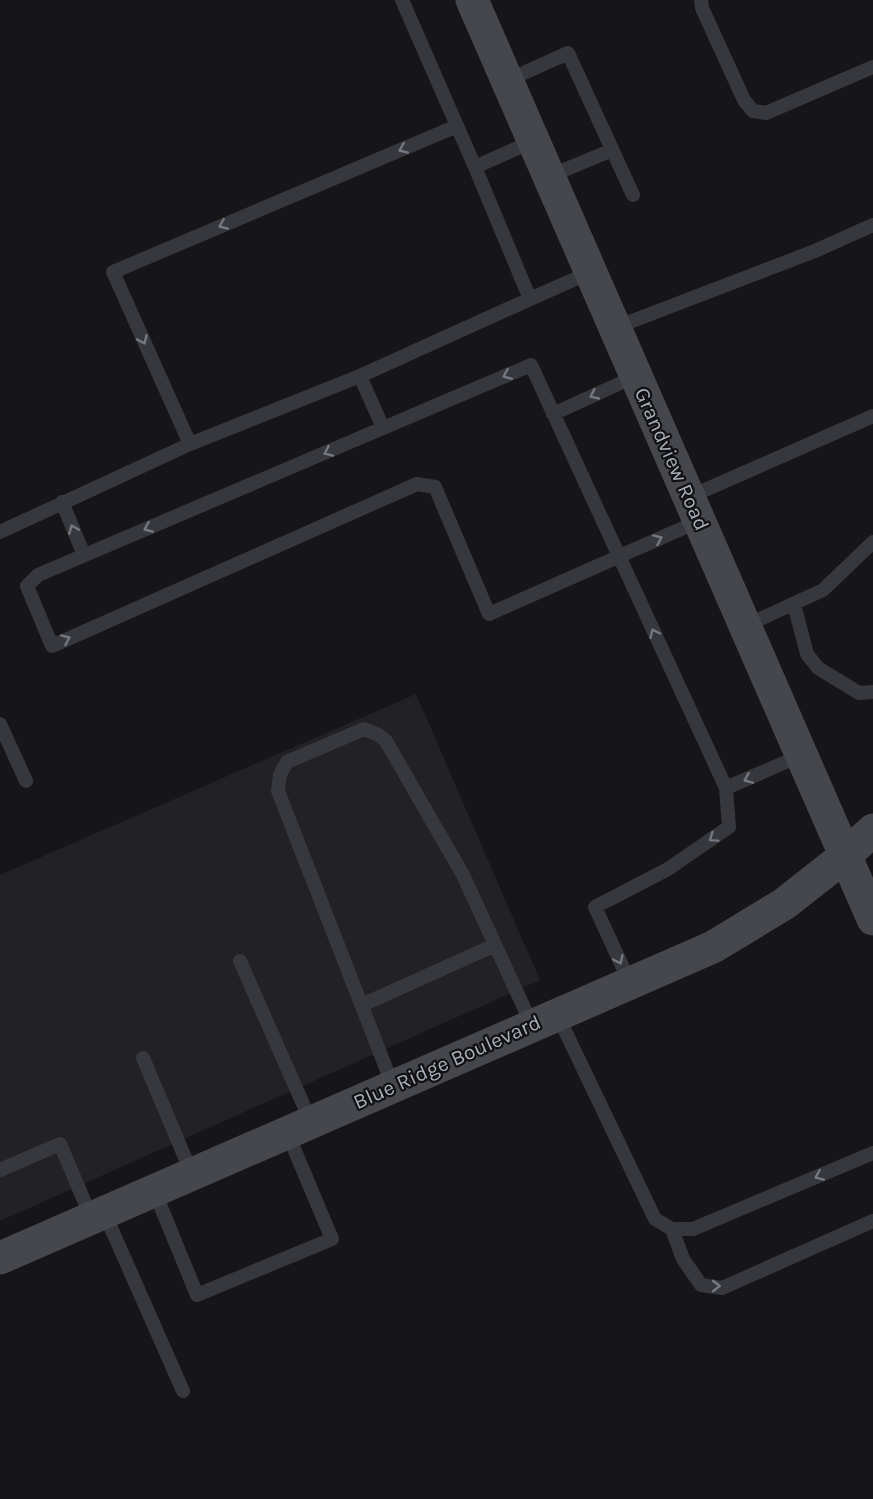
<svg xmlns="http://www.w3.org/2000/svg" width="873" height="1499" viewBox="0 0 873 1499" font-family="Karla,sans-serif">
  <style>
    .built { fill: #222225 }
    .lines { fill: none; stroke-linecap: round; stroke-linejoin: round }
    .lane { stroke: #37383d; stroke-width: 14 }
    .secondary { stroke: #45474d; stroke-width: 33 }
    .oneway { stroke: #757881 }
    .labels { text-anchor: middle; stroke-width: 4.5; stroke-linejoin: round; paint-order: stroke }
    .street-label { font-size: 21px; fill: #a8adb8; stroke: #111113 }
  </style>
  <rect width="100%" height="100%" fill="#161618"/>
  <path class="built" d="M416,694l124,286 -540,241v-346z"/>
  <g class="lines">
    <path class="lane" d="M402,0l73,167 58,-26
      M701,0l1,8 42,92 9,11 13,2 107,-46
      M508,80l60,-27 65,142
      M475,167l55,132 61,-27
      M550,176l62,-26
      M614,328l201,-77 58,-26
      M360,376l23,52
      M553,414l83,-38
      M190,444l-77,-172 344,-146
      M689,497l184,-81
      M62,502l22,53
      M699,521l-210,93 -54,-127 -18,-3 -365,162 -25,-60 11,-11 493,-210 195,423 76,-33
      M0,532l190,-88 170,-68 170,-77
      M794,604l13,50 11,14 41,25 14,-1
      M745,626l78,-36 50,-48
      M0,724l26,57
      M240,961l71,161
      M630,983l-35,-76 73,-38 61,-42 -3,-39
      M362,1005l133,-60
      M557,1014l98,205 17,10h21l180,-76
      M143,1058l49,116
      M393,1086l-115,-295 2,-17 7,-12 77,-33 13,5 9,7 77,134 69,150
      M0,1170l60,-26 31,73
      M154,1190l43,105 135,-56 -45,-107
      M104,1212l79,179
      M672,1229l11,30 18,26 21,3 151,-67"/>
    <path class="secondary" d="M472,0l401,919
      M0,1258l713,-311 71,-43 61,-48 28,-26"/>
  </g>
  <defs><path id="oneway-chevron" d="M-2-3.5L2.5 0L-2 3.5" fill="none" stroke-width="1.6" stroke-linecap="round" stroke-linejoin="round" transform="scale(1.5)"/></defs>
  <g class="oneway">
    <use href="#oneway-chevron" transform="translate(403 149) rotate(157)"/>
    <use href="#oneway-chevron" transform="translate(223 225) rotate(157)"/>
    <use href="#oneway-chevron" transform="translate(143 340) rotate(66)"/>
    <use href="#oneway-chevron" transform="translate(507 375) rotate(157)"/>
    <use href="#oneway-chevron" transform="translate(594 395) rotate(155)"/>
    <use href="#oneway-chevron" transform="translate(328 452) rotate(157)"/>
    <use href="#oneway-chevron" transform="translate(148 528) rotate(157)"/>
    <use href="#oneway-chevron" transform="translate(73 529) rotate(-113)"/>
    <use href="#oneway-chevron" transform="translate(658 539) rotate(-24)"/>
    <use href="#oneway-chevron" transform="translate(654 633) rotate(-115)"/>
    <use href="#oneway-chevron" transform="translate(66 639) rotate(-24)"/>
    <use href="#oneway-chevron" transform="translate(748 779) rotate(157)"/>
    <use href="#oneway-chevron" transform="translate(713 838) rotate(146)"/>
    <use href="#oneway-chevron" transform="translate(619 960) rotate(65)"/>
    <use href="#oneway-chevron" transform="translate(819 1176) rotate(157)"/>
    <use href="#oneway-chevron" transform="translate(716 1286)"/>
  </g>
  <g class="labels">
    <g class="street-label">
      <text transform="translate(672 459) rotate(66)" y="7">Grandview Road</text>
      <text transform="translate(447 1062) rotate(-24)" y="7">Blue Ridge Boulevard</text>
    </g>
  </g>
</svg>
